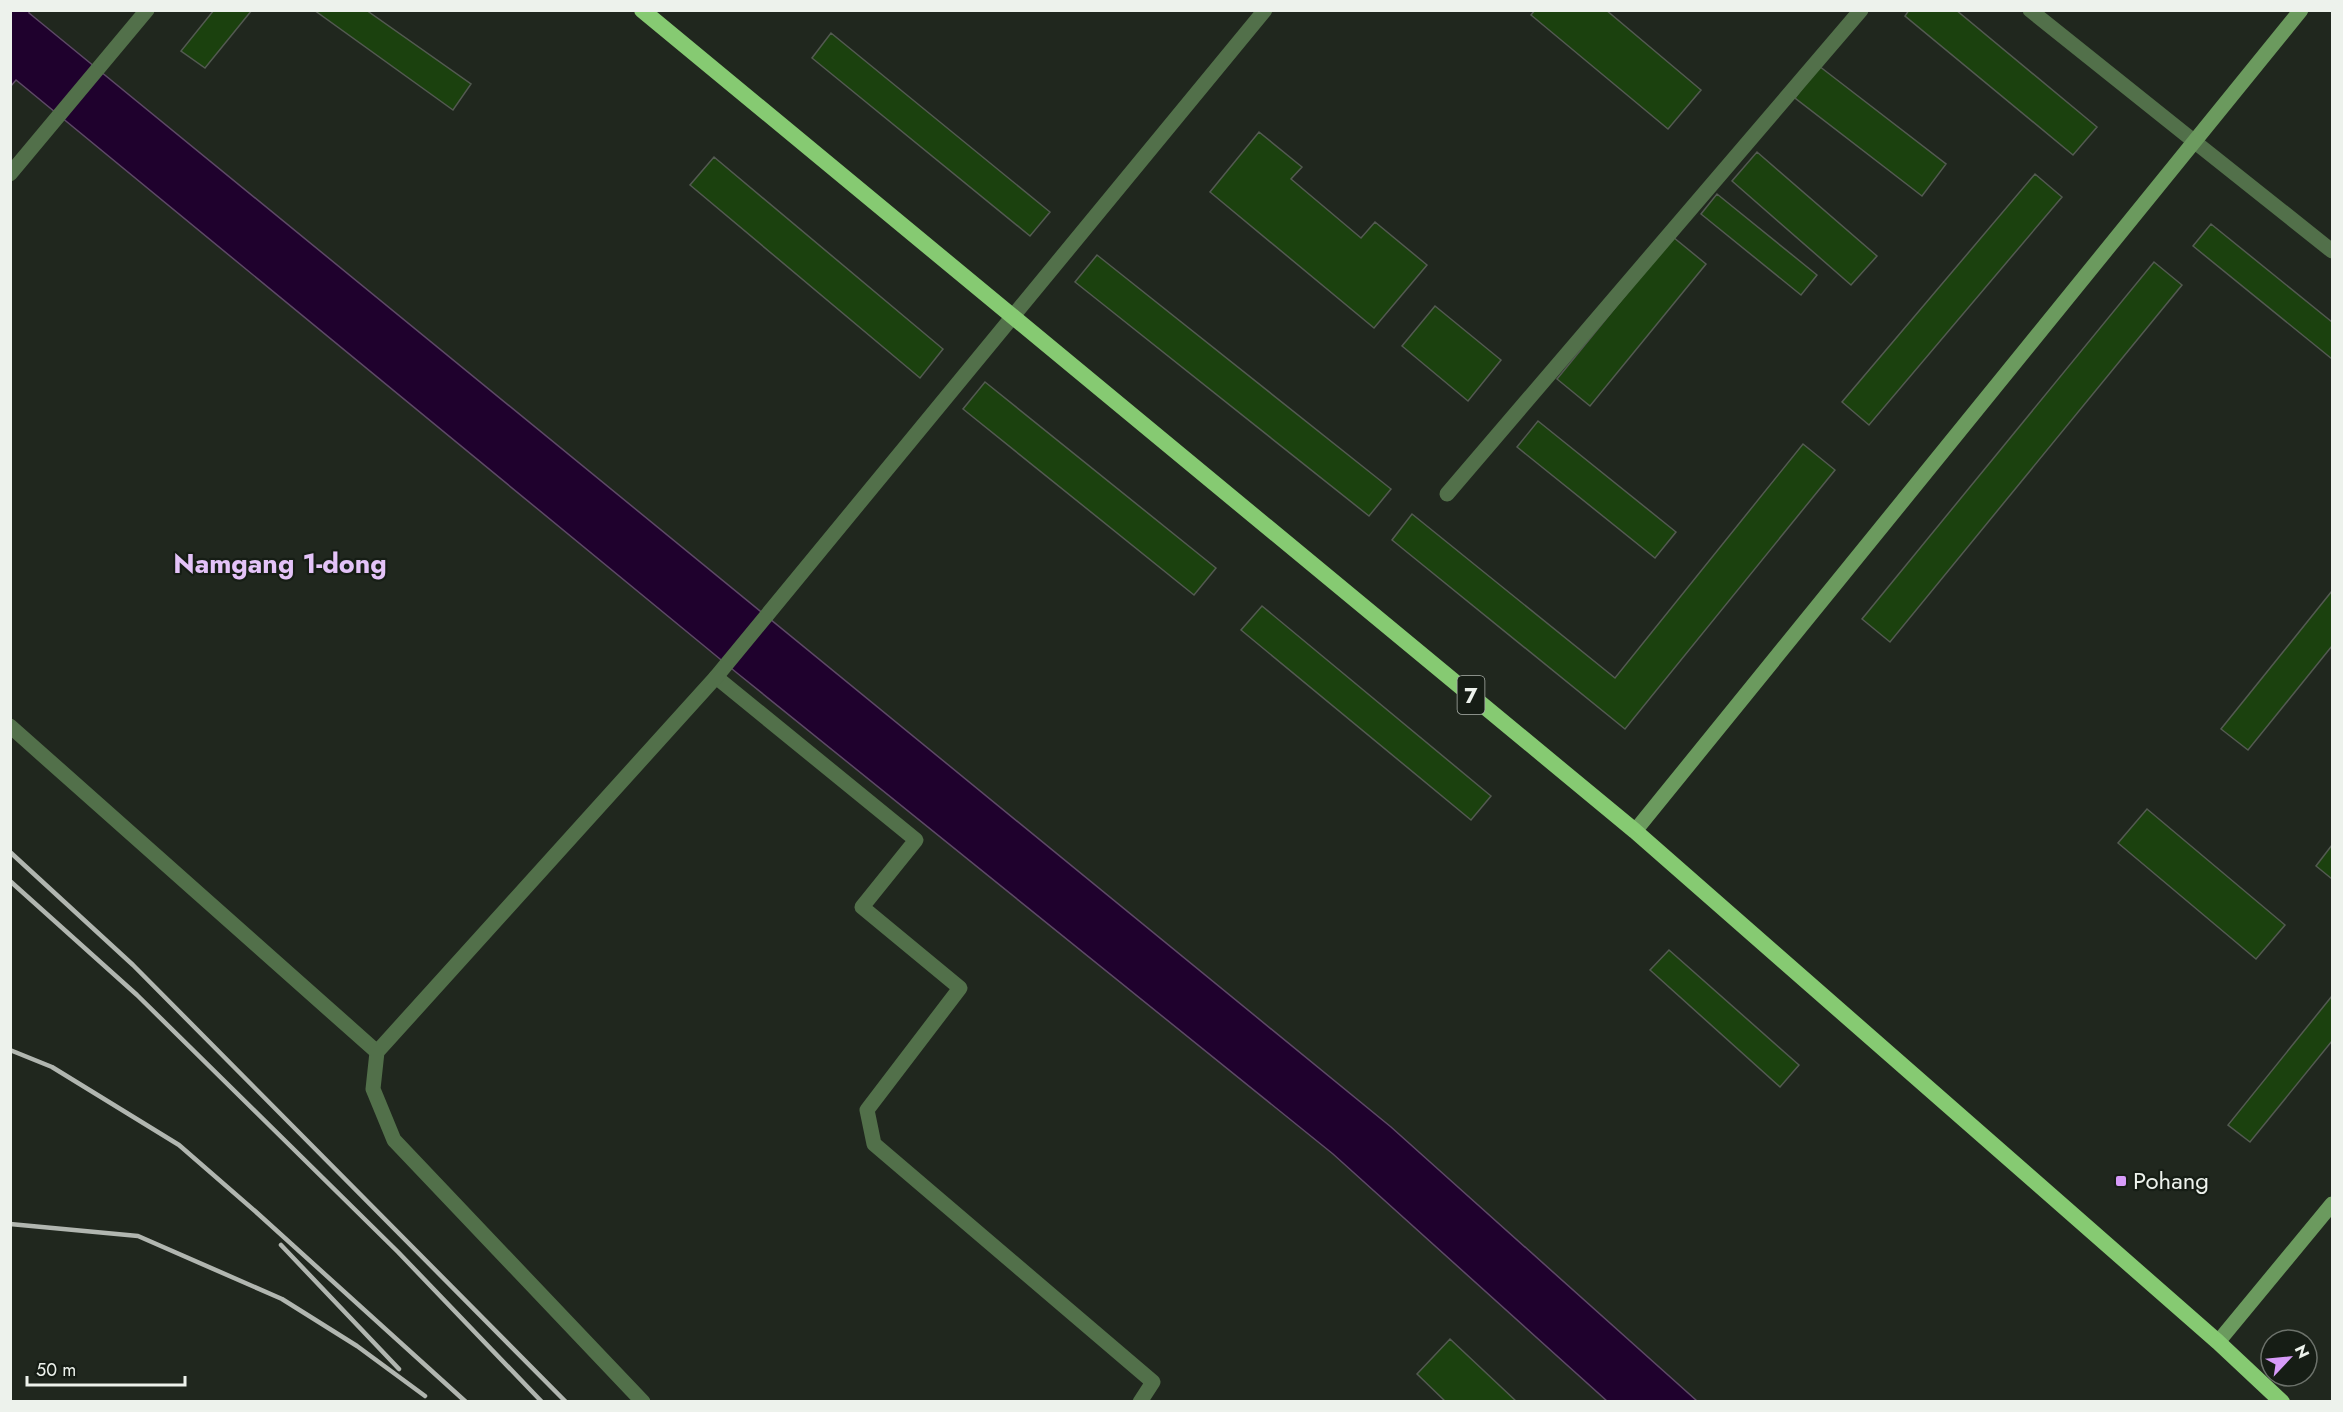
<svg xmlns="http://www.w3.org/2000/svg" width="2343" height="1412" viewBox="0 0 2343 1412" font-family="Jost,sans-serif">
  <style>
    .water { fill: #1f012d; stroke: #5d4966; stroke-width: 1.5 }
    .building { fill: #1b410e; stroke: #535a51; stroke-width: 1.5 }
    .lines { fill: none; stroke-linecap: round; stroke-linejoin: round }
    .minor { stroke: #52704a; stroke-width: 15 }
    .tertiary { stroke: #52704a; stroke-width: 15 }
    .secondary { stroke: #6b9a5e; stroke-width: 15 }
    .trunk { stroke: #86ca72; stroke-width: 16 }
    .rail { stroke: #b1b6b0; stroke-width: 4.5 }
    .poi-dot { fill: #d79bf9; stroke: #161d15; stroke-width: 2 }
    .labels { text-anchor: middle; stroke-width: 4.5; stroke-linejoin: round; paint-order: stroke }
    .shield { fill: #161d15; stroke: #acb2ac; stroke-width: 1.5 }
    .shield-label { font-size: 22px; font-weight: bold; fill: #edf2ec }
    .poi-label { font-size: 24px; fill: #edf2ec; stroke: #161d15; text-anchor: start }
    .quarter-label { font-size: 27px; font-weight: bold; fill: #e4c3f8; stroke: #161d15 }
  </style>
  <rect width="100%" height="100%" fill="#20271e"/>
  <path class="water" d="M11,11h18v2l1362,1114 306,274h-90l-274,-247 -596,-481 -721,-593 -5,6z"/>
  <path class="building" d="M214,10h38l-47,58 -24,-17z
    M314,10h52l105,74 -18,26z
    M1535,10h71l95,80 -33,39 -137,-114z
    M1909,10h47l141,117 -24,28 -168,-139z
    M831,33l219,179 -20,24 -218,-178z
    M1819,66l127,98 -24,32 -127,-98z
    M1259,132l43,35 -11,12 70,59 14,-16 52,43 -53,63 -164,-136z
    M1757,152l120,104 -26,29 -119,-104z
    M714,157l229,192 -23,29 -230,-193z
    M2035,174l27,23 -193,228 -27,-23z
    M1717,194l100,81 -16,20 -100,-81z
    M2211,224l121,98v37l-139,-113z
    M1673,237l33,27 -116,142 -33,-27z
    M1097,255l294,234 -22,27 -294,-234z
    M2154,262l28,23 -292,357 -28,-23z
    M1435,306l66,54 -33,41 -66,-55z
    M985,382l231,186 -22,27 -231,-186z
    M1538,421l138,111 -21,26 -138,-111z
    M1803,444l32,26 -210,259 -233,-189 20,-26 203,164z
    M2332,591v55l-84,104 -27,-21z
    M1262,606l229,190 -20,24 -230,-190z
    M2147,809l138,116 -29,34 -138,-116z
    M2332,845v34l-16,-13z
    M1669,950l130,115 -19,22 -130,-117z
    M2332,996v45l-82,101 -22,-17z
    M1450,1339l67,63h-71l-29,-28z"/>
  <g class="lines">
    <path class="minor" d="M2195,142l137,109
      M1447,494l414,-484
      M716,677l200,163 -54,67 98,81 -93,122 7,34 279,238 -13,20"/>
    <path class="tertiary" d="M2030,10l165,132
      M10,174l137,-164
      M10,726l367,326 -4,37 21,51 249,262
      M377,1052l339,-375 549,-667"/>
    <path class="secondary" d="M1635,831l666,-821
      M2218,1342l114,-138"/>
    <path class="trunk" d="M642,10l993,821 583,511 64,60"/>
    <path class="rail" d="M10,852l123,113 433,437
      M10,881l127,114 261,257 144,150
      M10,1050l42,17 127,78 76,66 211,191
      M10,1224l128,12 144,63 75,47 68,50
      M281,1245l118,124"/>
  </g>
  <rect class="poi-dot" x="2115" y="1175" width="12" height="12" rx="3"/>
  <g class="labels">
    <rect class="shield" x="1457.5" y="676" width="27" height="38" rx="4.5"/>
    <g class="shield-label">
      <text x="1471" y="703">7</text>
    </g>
    <g class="poi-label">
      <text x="2133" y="1189">Pohang</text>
    </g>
    <g class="quarter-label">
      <text x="280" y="573">Namgang 1-dong</text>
    </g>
  </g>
  <rect width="2343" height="1412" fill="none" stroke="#edf2ec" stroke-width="24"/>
  <g transform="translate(2289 1358) rotate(64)"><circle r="28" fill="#161d15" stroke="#6c726b" stroke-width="1.5"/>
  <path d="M0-4.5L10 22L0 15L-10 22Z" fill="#d79bf9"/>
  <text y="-9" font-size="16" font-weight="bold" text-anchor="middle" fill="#edf2ec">N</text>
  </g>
  <path d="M27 1376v9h158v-9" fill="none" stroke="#edf2ec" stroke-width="3"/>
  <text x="36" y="1376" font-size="18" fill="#edf2ec" stroke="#161d15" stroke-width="4.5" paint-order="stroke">50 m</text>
</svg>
